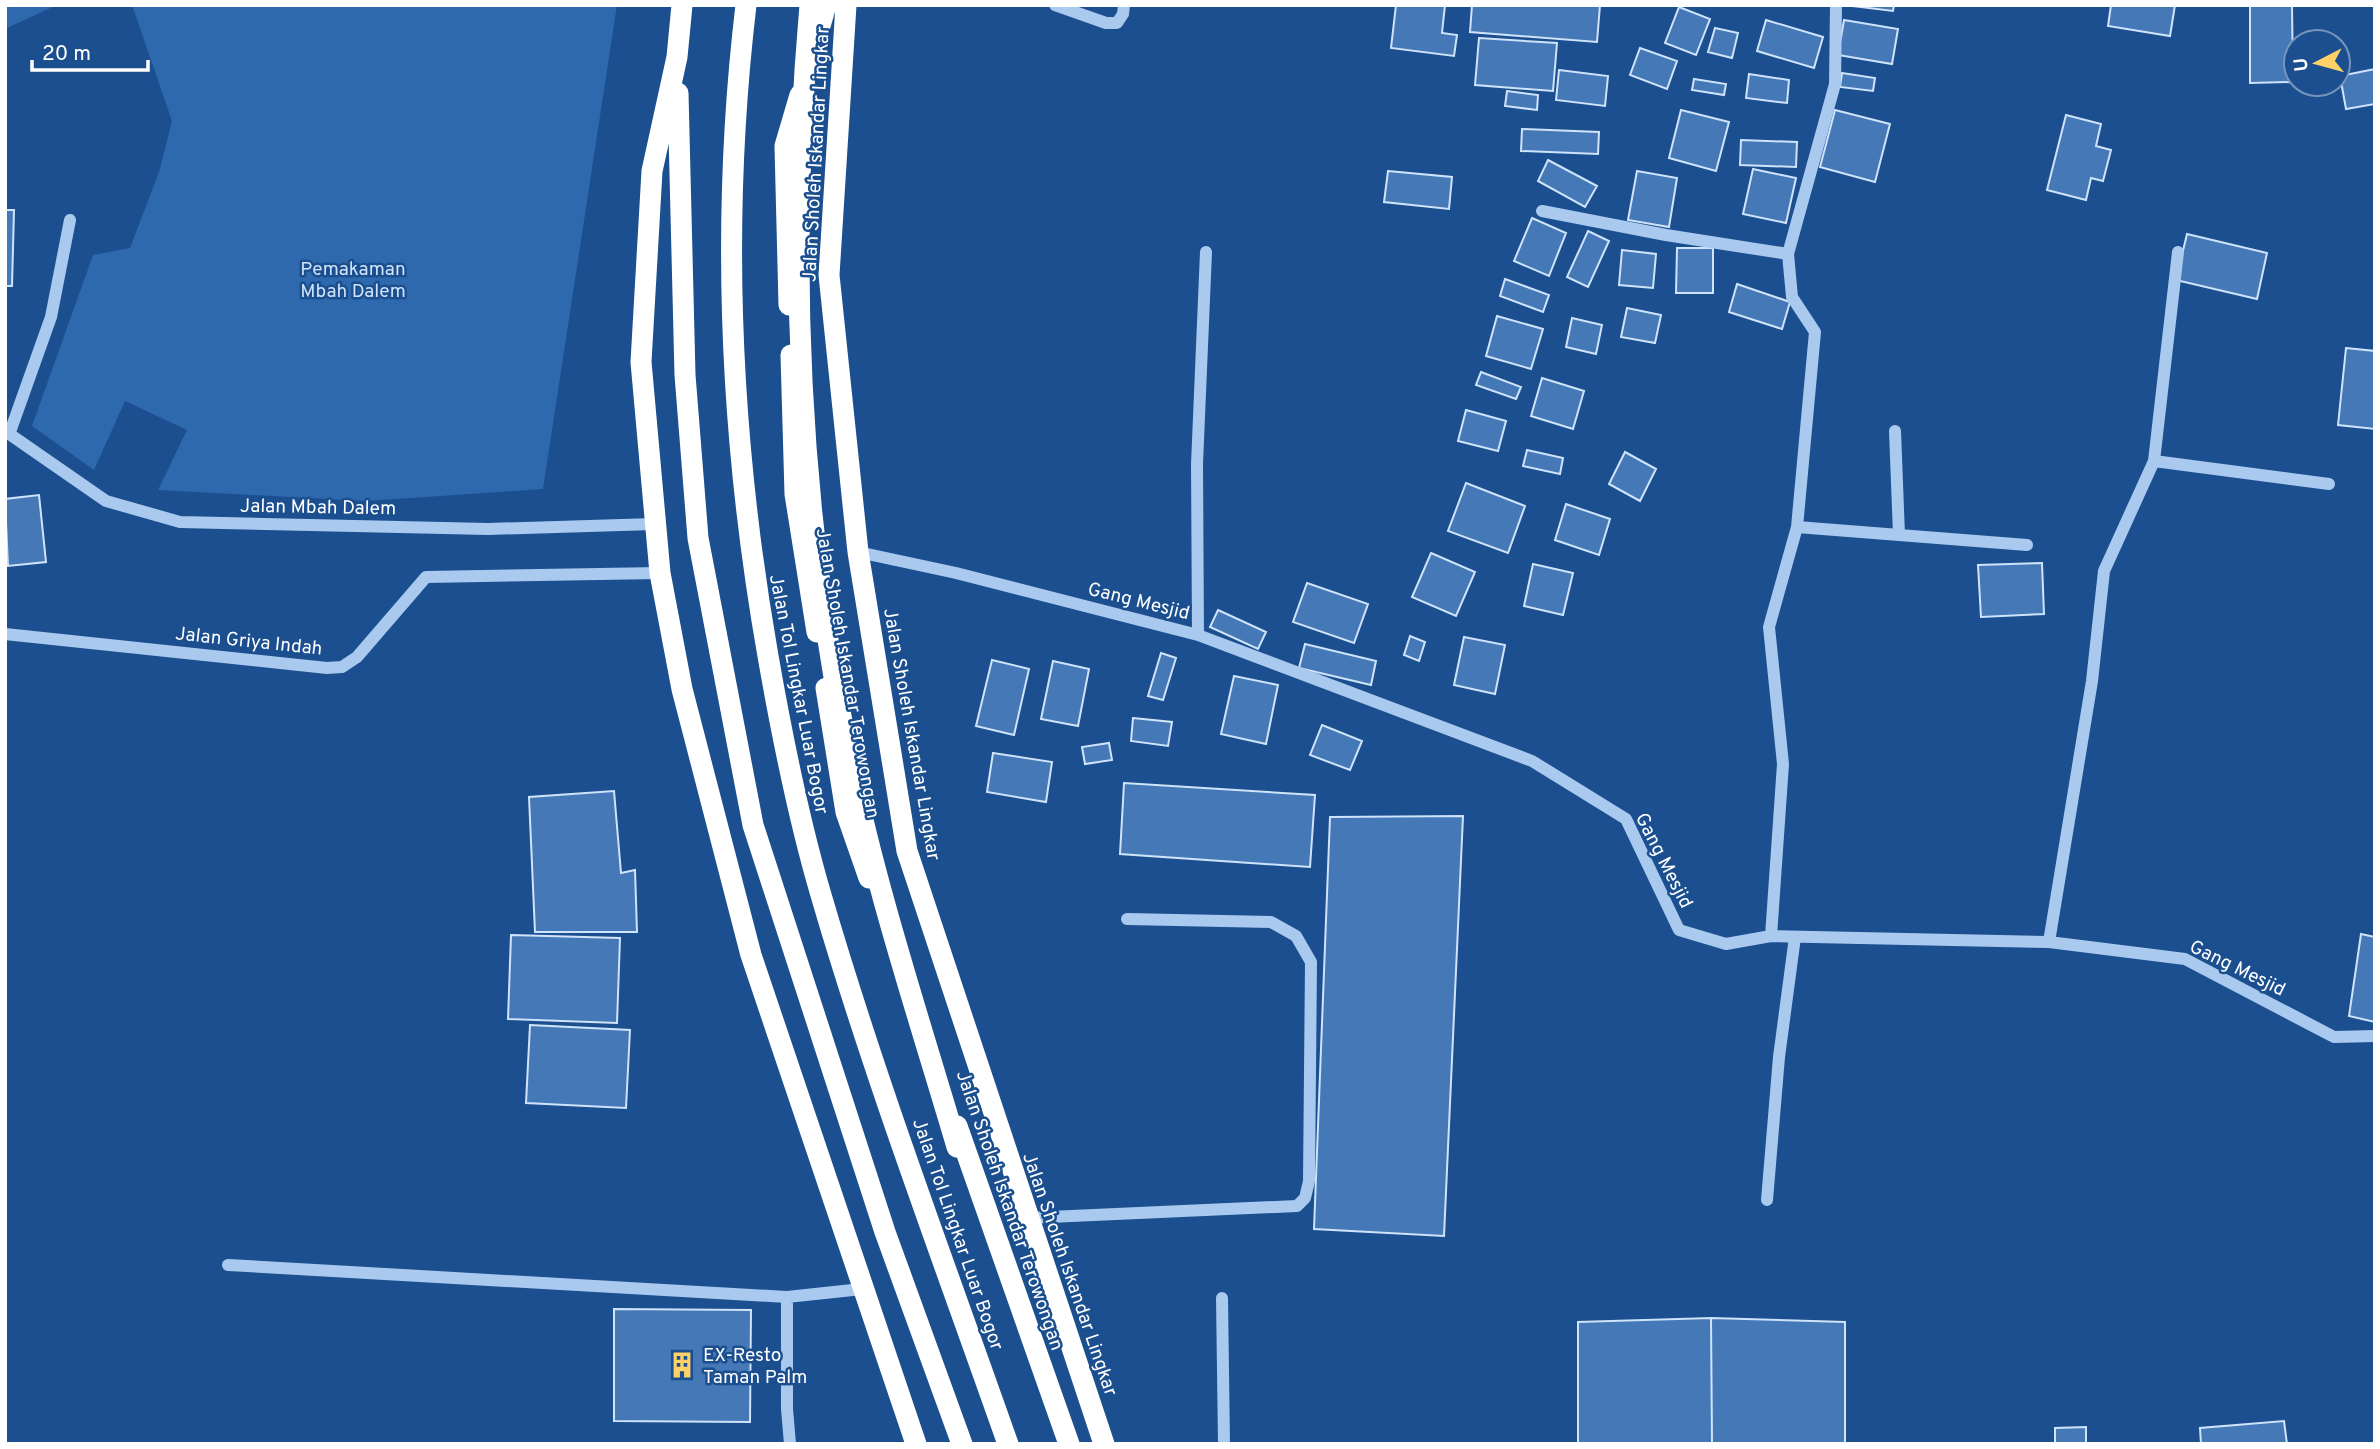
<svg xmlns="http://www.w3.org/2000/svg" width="2380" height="1449" viewBox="0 0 2380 1449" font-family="Overpass,sans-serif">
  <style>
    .green { fill: #2e69ad }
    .building { fill: #4478b7; stroke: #cfe3fa; stroke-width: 2 }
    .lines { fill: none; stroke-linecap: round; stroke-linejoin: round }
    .minor { stroke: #a9c9ee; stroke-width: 12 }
    .highway { stroke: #fff; stroke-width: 21 }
    .highway-bridge { stroke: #fff; stroke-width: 21 }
    .labels { text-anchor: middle; stroke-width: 5; stroke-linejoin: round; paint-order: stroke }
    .street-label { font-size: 19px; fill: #fff; stroke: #1b4f8f }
    .park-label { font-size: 19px; fill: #cfe3fa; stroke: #1b4f8f }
    .poi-label { font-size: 19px; fill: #fff; stroke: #1b4f8f; text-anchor: start }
  </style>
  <rect width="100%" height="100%" fill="#1b4f8f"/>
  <path class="green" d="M5,5h52l-52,24z
    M132,5h485l-74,484 -176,12 -209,-11 29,-60 -62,-29 -31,69 -62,-44 61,-171 37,-7 29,-76 13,-51z"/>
  <path class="building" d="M1396,5h49l-3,28 15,2 -3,21 -63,-8z
    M1472,5h128l-3,37 -127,-10z
    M1844,5h50l-1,6z
    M2111,5h64l-5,31 -62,-10z
    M2250,5h42l1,77 -43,1z
    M1679,7l31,12 -14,36 -31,-12z
    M1766,20l57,17 -9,31 -57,-17z
    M1844,20l54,9 -6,35 -54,-9z
    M1715,28l23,5 -6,25 -24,-6z
    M1479,38l78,5 -4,48 -78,-6z
    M1640,48l37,13 -10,28 -37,-14z
    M2375,69v35l-29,5 -6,-33z
    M1559,70l49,6 -3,30 -49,-6z
    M1842,73l33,5 -2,13 -33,-4z
    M1749,74l40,6 -2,23 -41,-5z
    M1694,79l32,5 -2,11 -32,-5z
    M1507,91l31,4 -1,15 -32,-4z
    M1681,110l48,12 -13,49 -47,-13z
    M1835,110l55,14 -15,58 -55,-15z
    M2066,115l35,9 -5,22 15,4 -8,31 -12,-3 -5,22 -39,-10z
    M1522,129l77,3 -1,22 -77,-3z
    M1741,140l56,2 -1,25 -56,-2z
    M1548,160l49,26 -12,21 -47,-26z
    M1753,169l43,9 -10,45 -43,-9z
    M1388,171l64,6 -3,32 -65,-7z
    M1637,171l40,7 -8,49 -41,-7z
    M5,210h9l-2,76h-7z
    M1532,218l34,15 -17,43 -35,-15z
    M1588,231l21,10 -21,46 -21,-10z
    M2187,234l80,19 -10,46 -81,-19z
    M1677,248h36v45h-37z
    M1622,250l34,4 -3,34 -34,-3z
    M1505,279l44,16 -6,17 -43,-16z
    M1737,284l53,18 -8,27 -53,-17z
    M1627,308l34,7 -6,28 -34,-6z
    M1497,316l46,13 -12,40 -45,-13z
    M1572,318l30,7 -6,29 -30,-7z
    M2346,348l29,3v78l-37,-4z
    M1481,372l40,15 -5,12 -40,-14z
    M1542,378l42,13 -11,38 -42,-13z
    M1466,410l40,11 -8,30 -40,-10z
    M1527,450l36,8 -3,16 -37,-8z
    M1625,452l31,17 -16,32 -31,-17z
    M1466,483l59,23 -17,47 -60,-22z
    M39,495l7,67 -38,4 -3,-67z
    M1566,504l44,15 -11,36 -44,-15z
    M1431,553l44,19 -19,44 -44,-19z
    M2042,563l2,51 -63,3 -3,-52z
    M1533,564l40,9 -10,42 -39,-9z
    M1307,583l61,21 -14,39 -61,-21z
    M1218,610l48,22 -8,17 -48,-22z
    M1410,636l15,6 -6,19 -15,-6z
    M1464,637l41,8 -10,49 -41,-9z
    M1305,644l71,17 -5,24 -72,-17z
    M1161,653l15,5 -13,42 -15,-4z
    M992,660l37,9 -15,66 -38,-9z
    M1053,661l36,8 -11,57 -37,-7z
    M1234,676l44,9 -12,59 -45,-10z
    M1133,718l39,4 -4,24 -37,-5z
    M1322,725l40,16 -12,29 -40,-15z
    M1109,743l3,17 -27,4 -3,-17z
    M993,753l59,9 -6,40 -59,-10z
    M1124,783l191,12 -5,72 -190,-13z
    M614,791l7,82 14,-3 2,62h-102l-6,-135z
    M1463,816l-19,420 -130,-7 16,-412z
    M2361,934l14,3v85l-26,-6z
    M511,935l109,3 -3,85 -109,-4z
    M530,1025l100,5 -4,78 -100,-5z
    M614,1309l137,1 -1,112 -136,-1z
    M1711,1318l1,126h-134v-122z
    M1711,1318l134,4v122h-133z
    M2284,1421l3,23h-86l-1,-16z
    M2086,1427v17h-31v-16z"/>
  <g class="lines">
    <path class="minor" d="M1055,5l51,18h11l6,-9 1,-9
      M1542,211l124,24 122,19
      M5,431l101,70 74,21 308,7 166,-5
      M1895,431l4,104
      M10,432l41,-115 19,-97
      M2154,461l175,23
      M1797,527l230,18
      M858,552l98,21 242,62 334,126 94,58 53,111 47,14 45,-8 278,6 136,17 149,78 41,-1
      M5,634l322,34 15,-1 15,-10 69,-80 234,-4
      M1198,635l-1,-171 9,-212
      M1771,936l12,-172 -14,-137 28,-100 18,-195 -23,-35 -4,-43 47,-170 1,-79
      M2049,942l43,-261 12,-110 50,-110 24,-209
      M1767,1200l12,-143 16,-120
      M1027,1218l270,-12 8,-8 4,-17 2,-219 -15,-26 -25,-14 -144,-3
      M228,1265l559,32v112l3,35
      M787,1297l75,-8
      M1222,1298l2,146"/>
    <path class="highway" d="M682,5l-5,52 -25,114 -11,191 19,211 22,116 69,266 165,489
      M746,5c-26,218 -16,435 22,651 14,80 30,161 53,239 54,185 123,367 187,549
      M846,5l-17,270 29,277 49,299 197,593
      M811,57l15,-52
      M678,93l7,282 13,163 55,287 132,407 77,212
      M789,305l-4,-159 15,-51
      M791,355l4,139 22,138
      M826,688l20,124 23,66
      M957,1126l112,318"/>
    <path class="highway-bridge" d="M810,5c-22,249 -12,498 37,743 27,135 71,267 110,399"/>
  </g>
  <defs>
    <g id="building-bare" transform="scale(2.1)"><path d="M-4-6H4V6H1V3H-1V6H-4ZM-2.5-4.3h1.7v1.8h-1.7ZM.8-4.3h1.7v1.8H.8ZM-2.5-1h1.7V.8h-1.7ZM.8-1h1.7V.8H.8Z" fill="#ffd166" stroke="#1b4f8f" stroke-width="2.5" paint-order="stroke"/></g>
  </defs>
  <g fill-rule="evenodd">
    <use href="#building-bare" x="682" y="1365"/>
  </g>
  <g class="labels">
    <g class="street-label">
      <text transform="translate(815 154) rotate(-87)" y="7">Jalan Sholeh Iskandar Lingkar</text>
      <text transform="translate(318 506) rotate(1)" y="7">Jalan Mbah Dalem</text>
      <text transform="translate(1139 600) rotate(14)" y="7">Gang Mesjid</text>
      <text transform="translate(249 640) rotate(6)" y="7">Jalan Griya Indah</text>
      <text transform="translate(849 673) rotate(80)" y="7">Jalan Sholeh Iskandar Terowongan</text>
      <text transform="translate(800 694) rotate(79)" y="7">Jalan Tol Lingkar Luar Bogor</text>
      <text transform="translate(913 734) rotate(80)" y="7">Jalan Sholeh Iskandar Lingkar</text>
      <text transform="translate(1665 860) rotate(63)" y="7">Gang Mesjid</text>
      <text transform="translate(2238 967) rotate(26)" y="7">Gang Mesjid</text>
      <text transform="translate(1011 1210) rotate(71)" y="7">Jalan Sholeh Iskandar Terowongan</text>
      <text transform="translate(959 1234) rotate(71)" y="7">Jalan Tol Lingkar Luar Bogor</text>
      <text transform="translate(1071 1274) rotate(71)" y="7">Jalan Sholeh Iskandar Lingkar</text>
    </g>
    <g class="park-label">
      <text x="353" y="275">Pemakaman<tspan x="353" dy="22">Mbah Dalem</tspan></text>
    </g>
    <g class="poi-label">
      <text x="703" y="1361">EX-Resto<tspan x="703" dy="22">Taman Palm</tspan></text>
    </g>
  </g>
  <rect width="2380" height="1449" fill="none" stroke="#ffffff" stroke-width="14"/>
  <g transform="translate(2317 63) rotate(264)"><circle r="33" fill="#1b4f8f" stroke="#7695bc" stroke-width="2"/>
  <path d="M0-5L12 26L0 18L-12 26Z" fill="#ffd166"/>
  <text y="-10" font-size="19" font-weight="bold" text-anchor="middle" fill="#ffffff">U</text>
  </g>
  <path d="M32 60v10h116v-10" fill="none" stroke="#ffffff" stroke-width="3.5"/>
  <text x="42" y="60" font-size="21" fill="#ffffff" stroke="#1b4f8f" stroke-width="5" paint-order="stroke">20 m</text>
</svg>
